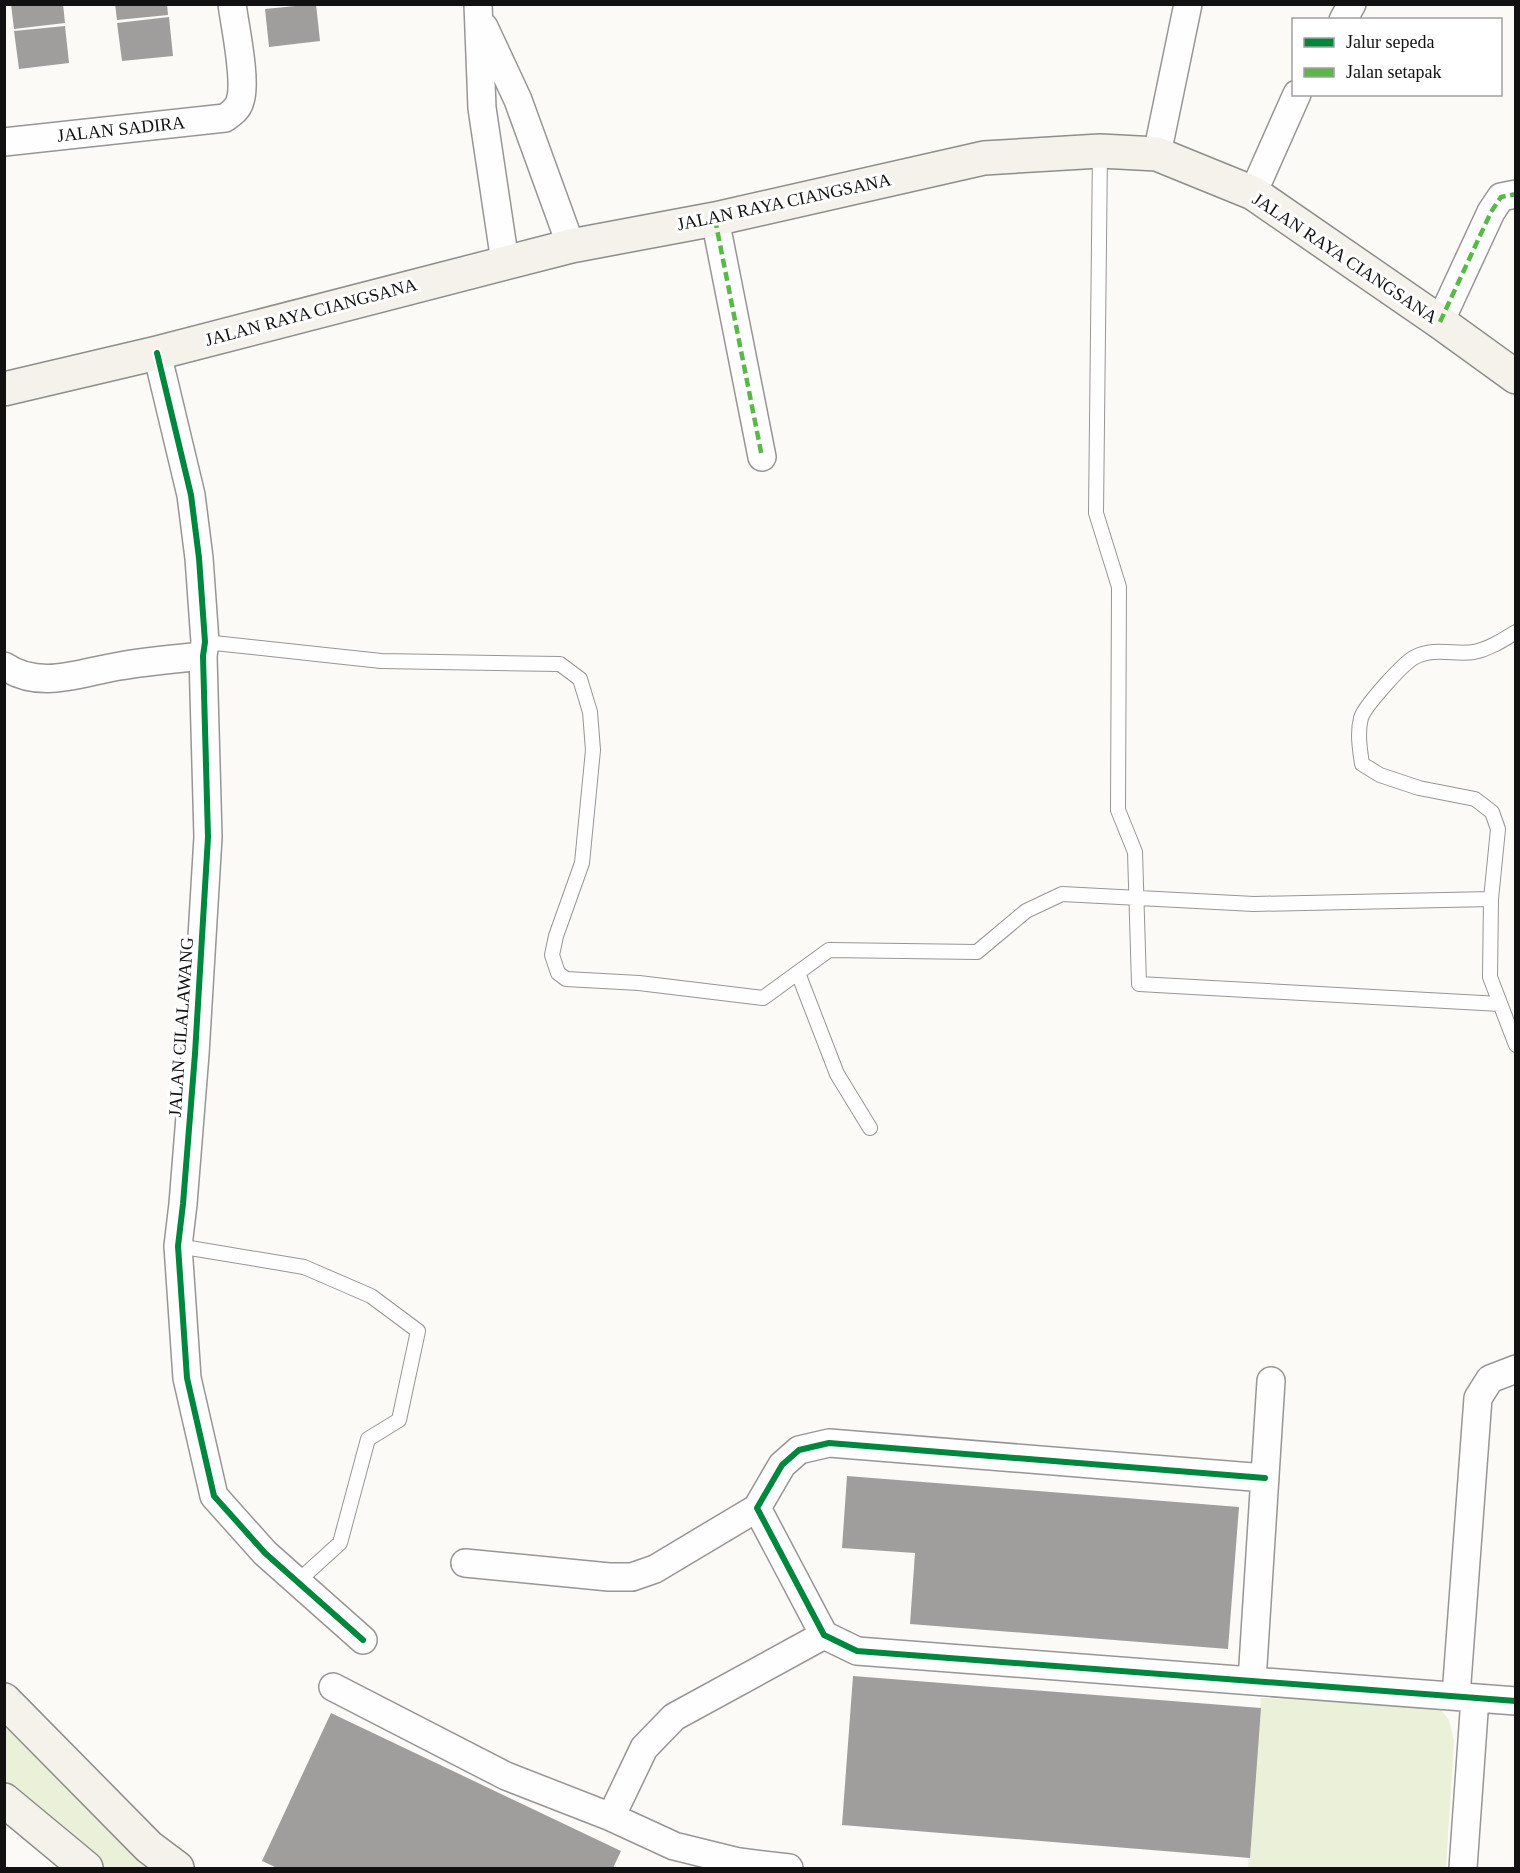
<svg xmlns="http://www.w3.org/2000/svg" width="1520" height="1873" viewBox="0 0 1520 1873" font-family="Georgia,serif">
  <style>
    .green { fill: #ebf0d9 }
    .building { fill: #a09e9c }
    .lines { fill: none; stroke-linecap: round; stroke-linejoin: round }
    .lane-casing { stroke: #979695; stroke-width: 16 }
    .street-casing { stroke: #979695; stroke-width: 30 }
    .secondary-casing { stroke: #8d8d8b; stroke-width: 36 }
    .lane { stroke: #fffefe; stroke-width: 14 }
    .street { stroke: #fffefe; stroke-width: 27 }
    .secondary { stroke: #f5f2ec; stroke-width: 33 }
    .quiet { stroke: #58b947; stroke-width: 4.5; stroke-dasharray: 9 4.5; stroke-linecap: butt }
    .cycleway-casing { stroke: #fff; stroke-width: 10 }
    .cycleway { stroke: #00873e; stroke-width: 6 }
    .labels { text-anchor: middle; stroke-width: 6; stroke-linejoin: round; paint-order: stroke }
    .street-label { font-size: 18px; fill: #111; stroke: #fff }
  </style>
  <rect width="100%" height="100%" fill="#fcfaf7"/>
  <path class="green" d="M1261,1698l178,9 10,13 5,21 -8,127h-198z
    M4,1700l173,168h-91l-81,-68z"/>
  <path class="building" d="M11,4h52l2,19 -51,6z
    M115,4h52l1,11 -51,5z
    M316,4l4,37 -51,6 -4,-38z
    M169,17l4,39 -51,5 -5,-38z
    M65,26l4,37 -50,6 -5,-38z
    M847,1476l392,31 -11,142 -318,-25 5,-71 -73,-5z
    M853,1676l408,32 -11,150 -408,-33z
    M331,1713l290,138 -8,17h-336l-15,-7z"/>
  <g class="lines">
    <g class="lane-casing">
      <path id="lane" d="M1100,151l-4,362 23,74 -1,223 17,42 4,132 361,20
        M1516,632c-13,8 -27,17 -42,20 -19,3 -40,-5 -59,5 -12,6 -51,50 -54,61 -4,15 -1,32 1,46l18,11 39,13 56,11 17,13 6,17 -7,70 -1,78 26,68
        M205,642l176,19 179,3 20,15 10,33 3,38 -11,113 -26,73 -4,19 6,18 8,6 73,4 124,15 66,-48 148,2 49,-41 36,-17 192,10 237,-5
        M798,973l39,101 33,54
        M178,1246l126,21 67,29 47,35 -19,89 -31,19 -28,104 -43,39"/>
    </g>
    <g class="street-casing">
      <path id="street" d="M478,4l4,104 23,154
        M1343,20l9,-16
        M484,27l34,73 53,146
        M4,142l221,-24c6,-4 13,-9 15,-17 7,-20 -5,-74 -8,-97
        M1157,154l31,-150
        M1253,193l44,-99
        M715,219l47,238
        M1440,322l51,-110 10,-15 15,-3
        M157,353l34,142 8,63 6,84 -2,14 5,181 -13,217 -12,150 -5,42 9,132 27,118 51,57 98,87
        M4,666c37,25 77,6 116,0 28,-5 56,-7 83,-10
        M1265,1478l-436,-35 -30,7 -17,15 -25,43 67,127 33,16 659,50
        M465,1563l144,14h23l23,-8 102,-61
        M1252,1681l19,-300
        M333,1687l173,89 105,41 63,29 65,16 50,6
        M1456,1696l22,-298 12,-19 26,-10
        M611,1817l33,-69 30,-31 150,-82
        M1463,1868l12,-170"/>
    </g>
    <g class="secondary-casing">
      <path id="secondary" d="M4,389l153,-36 414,-107 144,-27 269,-61 116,-7 57,3 96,39 187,129 76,55
        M4,1700l145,147 28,21
        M4,1800l82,68"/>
    </g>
    <use href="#lane" class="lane"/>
    <use href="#street" class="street"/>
    <use href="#secondary" class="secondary"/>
    <path class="quiet" d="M715,219l47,238
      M1440,322l51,-110 10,-15 15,-3"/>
    <g class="cycleway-casing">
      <path id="cycleway" d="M157,353l34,142 8,63 6,84 -2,14 5,181 -13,217 -12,150 -5,42 9,132 27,118 51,57 98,87
        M1265,1478l-436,-35 -30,7 -17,15 -25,43 67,127 33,16 659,50"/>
    </g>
    <use href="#cycleway" class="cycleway"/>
  </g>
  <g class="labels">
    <g class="street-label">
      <text transform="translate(121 129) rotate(-6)" y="6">JALAN SADIRA</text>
      <text transform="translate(784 202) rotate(-12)" y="6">JALAN RAYA CIANGSANA</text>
      <text transform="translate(1345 258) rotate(34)" y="6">JALAN RAYA CIANGSANA</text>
      <text transform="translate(311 312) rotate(-15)" y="6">JALAN RAYA CIANGSANA</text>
      <text transform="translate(181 1027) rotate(-86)" y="6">JALAN CILALAWANG</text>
    </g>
  </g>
  <rect width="1520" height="1873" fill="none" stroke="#111111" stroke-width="12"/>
  <rect x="1292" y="18" width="210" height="78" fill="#ffffff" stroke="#a0a0a0" stroke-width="1.5"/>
  <rect x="1304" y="38" width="30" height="9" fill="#00873e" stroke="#a0a0a0" stroke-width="1.5"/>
  <text x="1346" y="48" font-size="18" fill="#111111">Jalur sepeda</text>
  <rect x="1304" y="68" width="30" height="9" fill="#58b947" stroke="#a0a0a0" stroke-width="1.5"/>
  <text x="1346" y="78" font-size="18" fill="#111111">Jalan setapak</text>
</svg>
